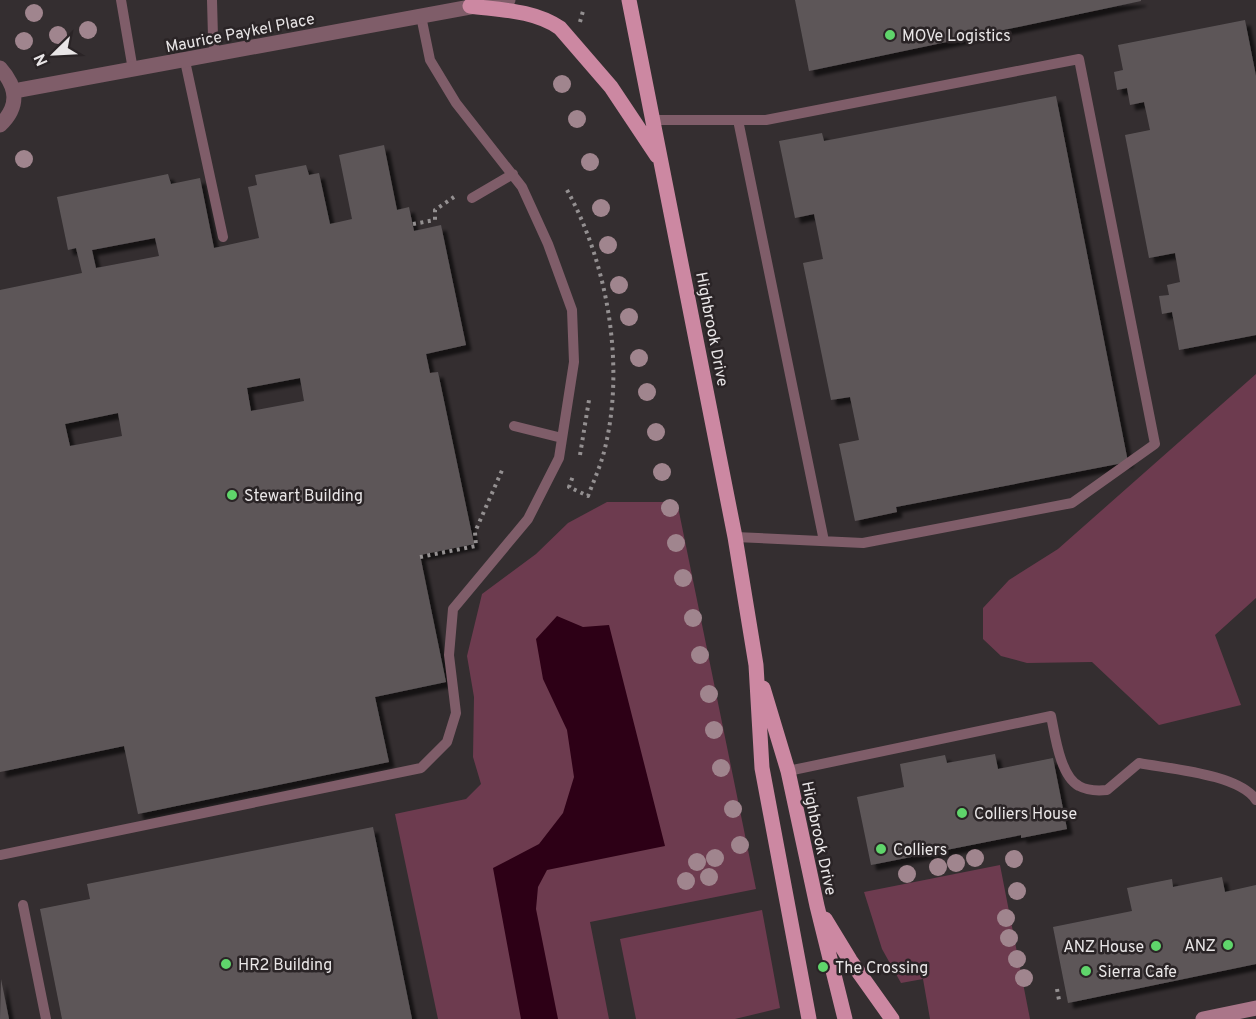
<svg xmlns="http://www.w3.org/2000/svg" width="1256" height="1019" viewBox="0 0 1256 1019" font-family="Overpass,sans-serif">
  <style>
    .green { fill: #6d3b4f }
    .water { fill: #2d0016 }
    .building { fill: #5d5759; fill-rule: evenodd; filter: url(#shadow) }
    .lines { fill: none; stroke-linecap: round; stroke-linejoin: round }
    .path { stroke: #949091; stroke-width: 4; stroke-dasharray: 3 4.5; stroke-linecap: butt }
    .lane { stroke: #7f5d69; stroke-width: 10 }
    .street { stroke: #7f5d69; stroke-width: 15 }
    .secondary { stroke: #aa7689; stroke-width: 15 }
    .primary { stroke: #cc88a2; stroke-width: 15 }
    .tree { fill: #a0858e }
    .poi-dot { fill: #5fd56b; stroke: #2a2426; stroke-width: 2 }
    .labels { text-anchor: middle; stroke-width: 5; stroke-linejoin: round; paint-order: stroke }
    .street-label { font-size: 16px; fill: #e9e6e7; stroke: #2a2426 }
    .poi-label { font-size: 16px; fill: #e9e6e7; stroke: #2a2426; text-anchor: start }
  </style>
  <defs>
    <filter id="shadow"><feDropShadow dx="5.5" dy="5.5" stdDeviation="1.5" flood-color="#0009"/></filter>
  </defs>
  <rect width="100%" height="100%" fill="#342e30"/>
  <path class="green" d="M1256,374v224l-41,37 26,70 -82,20 -67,-63 -65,1 -26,-7 -18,-17v-31l26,-28 49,-31z
    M607,502h70l79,387 -166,33 19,97h-171l-43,-205 71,-15 15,-15 -8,-27 1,-60 -7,-41 15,-62 54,-40 32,-31z
    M1000,865l30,154h-100l-7,-40 -22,4 -19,-34 -18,-57z
    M762,910l18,98 -45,11h-99l-16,-80z"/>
  <path class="water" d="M557,616l26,11 26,-2 56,221 -118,24 -9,17 -2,22 22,110h-37l-28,-151 46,-24 24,-31 11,-36 -7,-47 -24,-51 -7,-40z"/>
  <path class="building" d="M795,0h346v1l-332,70z
    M1245,20l11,56v259l-77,15 -7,-38 -10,2 -3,-18 10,-1 -2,-10 13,-3 -5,-29 -26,5 -24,-123 25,-5 -6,-28 -14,3 -3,-17 -10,2 -3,-18 9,-2 -5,-25z
    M1056,96l72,366 -232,45 1,5 -42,9 -16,-77 20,-4 -9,-43 -19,3 -28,-137 20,-4 -9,-45 -19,4 -16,-77 43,-8 2,8z
    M384,145l13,65 12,-3 5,24 27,-6 25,120 -40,9 4,19 8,-1 36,172 -54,11 26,127 -71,15 14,65 -251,52 -14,-68 -124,26v-482l82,-17 -6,-25 -8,2 -11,-53 111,-23 3,10 29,-6 14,70 45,-10 -11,-51 9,-2 -2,-10 51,-10 3,10 10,-2 11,51 22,-5 -13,-64zM155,238l4,18 -63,12 -4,-18zM300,378l4,23 -53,10 -4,-23zM118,413l4,23 -52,10 -5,-22z
    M995,754l3,15 55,-11 14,71 -46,9v-3l-150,30 -14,-68 47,-10 -4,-23 45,-9 2,8z
    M373,827l39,192h-350l-22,-110 50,-10 -3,-15z
    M1222,877l3,15 31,-7v79l-188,39 -15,-76 79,-16 -5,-23 45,-9 1,8z
    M1,979l8,40h-9z"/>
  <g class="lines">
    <path class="path" d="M580,22l3,-11
      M567,190c41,74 58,176 38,258 -4,17 -11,32 -17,48l-19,-9 4,-11
      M413,224l22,-4v-10l19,-13
      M580,455l9,-55
      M420,557l56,-11 -1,-14 28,-64
      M1057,989l2,11"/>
    <path class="lane" d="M121,0l12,70
      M212,0l1,37 2,18
      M185,61l38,176
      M652,120h114l313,-61 76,385 -83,59 -209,40 -128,-6
      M738,120l86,421
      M472,198l41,-24
      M514,426l48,12
      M788,771l263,-55c4,19 9,60 28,70 9,5 18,5 28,4l32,-27c31,6 100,11 117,37
      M0,855l421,-87 26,-26 9,-29 -7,-58 4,-46 75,-90 31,-61 15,-96 -2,-52 -24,-66 -26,-57 -66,-84 -26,-43 -9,-44
      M23,905l23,114"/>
    <path class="street" d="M0,68c17,19 20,38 0,57
      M14,91l494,-91"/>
    <path class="secondary" d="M1203,1019l53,-11"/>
    <path class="primary" d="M629,0l106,537 21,128 6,103 47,251
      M470,6c30,4 64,4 90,22l51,59 46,69
      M763,688l25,83 29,135 28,113
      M825,919l25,41 42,59"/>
  </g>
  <g class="tree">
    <circle cx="34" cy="13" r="9"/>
    <circle cx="88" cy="30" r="9"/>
    <circle cx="58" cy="35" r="9"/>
    <circle cx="24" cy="41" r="9"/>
    <circle cx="562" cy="84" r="9"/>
    <circle cx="577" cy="119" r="9"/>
    <circle cx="24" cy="159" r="9"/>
    <circle cx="590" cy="162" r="9"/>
    <circle cx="601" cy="208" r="9"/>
    <circle cx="608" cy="245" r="9"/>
    <circle cx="619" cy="285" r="9"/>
    <circle cx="629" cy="317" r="9"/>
    <circle cx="639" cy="358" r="9"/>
    <circle cx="647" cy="392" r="9"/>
    <circle cx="656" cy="432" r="9"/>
    <circle cx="662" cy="472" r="9"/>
    <circle cx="670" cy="508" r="9"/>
    <circle cx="676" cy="543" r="9"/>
    <circle cx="683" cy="578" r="9"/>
    <circle cx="693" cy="618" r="9"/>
    <circle cx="700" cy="655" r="9"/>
    <circle cx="709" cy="694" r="9"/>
    <circle cx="714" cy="730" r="9"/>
    <circle cx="721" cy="768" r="9"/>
    <circle cx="733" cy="809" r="9"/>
    <circle cx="740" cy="845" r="9"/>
    <circle cx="715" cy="858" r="9"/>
    <circle cx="975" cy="858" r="9"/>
    <circle cx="1014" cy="859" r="9"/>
    <circle cx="697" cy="862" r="9"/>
    <circle cx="956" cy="863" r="9"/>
    <circle cx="938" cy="867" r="9"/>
    <circle cx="907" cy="874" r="9"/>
    <circle cx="709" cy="877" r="9"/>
    <circle cx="686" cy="881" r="9"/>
    <circle cx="1017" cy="891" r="9"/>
    <circle cx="1006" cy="918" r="9"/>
    <circle cx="1009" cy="938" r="9"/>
    <circle cx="1017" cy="959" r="9"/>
    <circle cx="1024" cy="978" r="9"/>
  </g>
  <g class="poi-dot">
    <circle cx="890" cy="35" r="6"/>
    <circle cx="232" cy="495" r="6"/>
    <circle cx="962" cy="813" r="6"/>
    <circle cx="881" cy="849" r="6"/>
    <circle cx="1228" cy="945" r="6"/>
    <circle cx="1156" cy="946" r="6"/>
    <circle cx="226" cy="964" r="6"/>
    <circle cx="823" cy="967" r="6"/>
    <circle cx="1086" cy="971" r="6"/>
  </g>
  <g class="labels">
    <g class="street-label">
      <text transform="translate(240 32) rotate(-11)" y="6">Maurice Paykel Place</text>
      <text transform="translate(713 329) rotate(79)" y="6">Highbrook Drive</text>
      <text transform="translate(820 838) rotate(78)" y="6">Highbrook Drive</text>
    </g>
    <g class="poi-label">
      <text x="902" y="41">MOVe Logistics</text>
      <text x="244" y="501">Stewart Building</text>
      <text x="974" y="819">Colliers House</text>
      <text x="893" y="855">Colliers</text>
      <text x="1216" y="951" text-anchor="end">ANZ</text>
      <text x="1144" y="952" text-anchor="end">ANZ House</text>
      <text x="238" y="970">HR2 Building</text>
      <text x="835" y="973">The Crossing</text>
      <text x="1098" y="977">Sierra Cafe</text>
    </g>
  </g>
  <g transform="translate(54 54) rotate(246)" stroke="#2a2426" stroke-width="4.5" paint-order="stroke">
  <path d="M0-4.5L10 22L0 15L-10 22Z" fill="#e9e6e7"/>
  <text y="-9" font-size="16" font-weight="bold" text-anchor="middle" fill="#e9e6e7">N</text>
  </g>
</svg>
